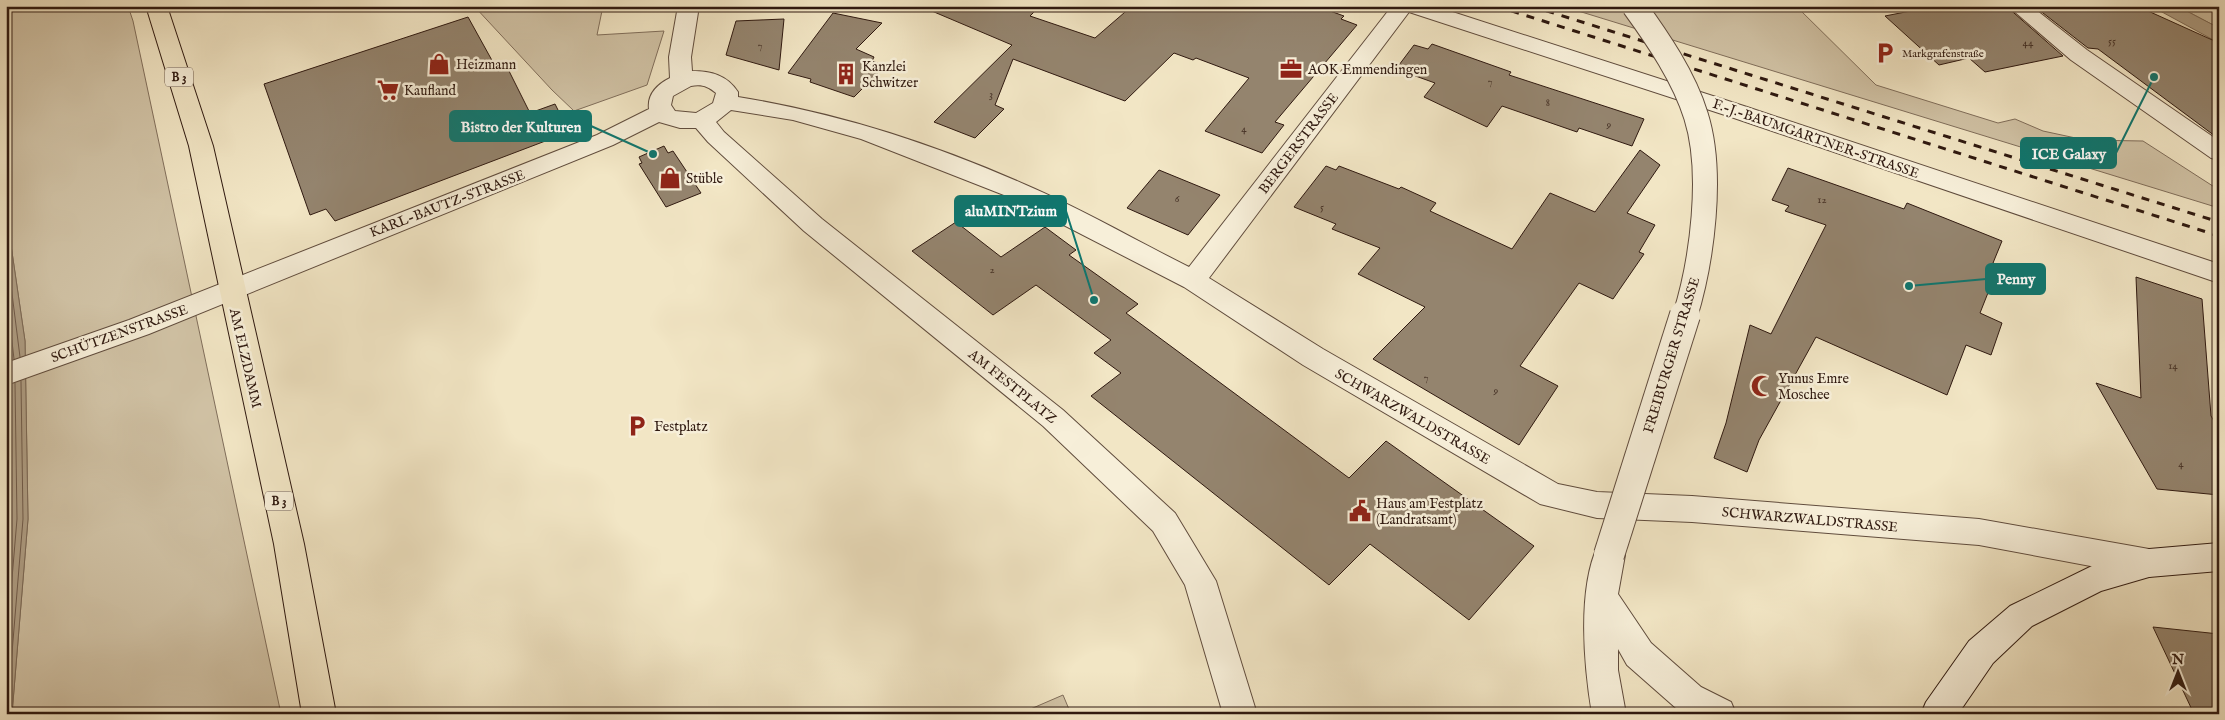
<svg xmlns="http://www.w3.org/2000/svg" width="2225" height="720" viewBox="0 0 2225 720" font-family="'IM FELL English',serif">
  <style>
    .green { fill: #d1c3a6; stroke: #806e5b }
    .water { fill: #b0a087; stroke: #7c6a57 }
    .lines { fill: none; stroke-linecap: round; stroke-linejoin: round }
    .shore { stroke: #705c4c; stroke-width: 1 }
    .building { fill: #94846e; stroke: #2f1910 }
    .street-casing { stroke: #604c3d; stroke-width: 2 }
    .secondary-casing { stroke: #2f1910; stroke-width: 2 }
    .primary-casing { stroke: #2f1910; stroke-width: 2 }
    .street { fill: #f7efd9; fill-rule: evenodd }
    .secondary { fill: #f7efd9; fill-rule: evenodd }
    .primary { fill: #f2e6c5; fill-rule: evenodd }
    .rail { stroke: #2f1910; stroke-width: 3; stroke-dasharray: 8 8; stroke-linecap: butt }
    .street-bridge-far1-casing { stroke: #604c3d; stroke-width: 26; stroke-linecap: butt }
    .street-bridge-casing { stroke: #604c3d; stroke-width: 32; stroke-linecap: butt }
    .street-bridge-far1 { stroke: #f7efd9; stroke-width: 24 }
    .street-bridge { stroke: #f7efd9; stroke-width: 30 }
    .labels { text-anchor: middle; stroke-width: 5; stroke-linejoin: round; paint-order: stroke }
    .number-label { font-size: 11px; fill: #483428 }
    .far-poi-label { font-size: 11px; fill: #2f1910; stroke: #f7efd9; text-anchor: start }
    .shield { fill: #f7efd9; stroke: #6b594c; stroke-width: 1 }
    .shield-label { font-size: 12px; font-weight: bold; fill: #2f1910 }
    .poi-label { font-size: 14px; fill: #2f1910; stroke: #f7efd9; text-anchor: start }
    .street-label { font-size: 14px; fill: #2f1910; stroke: #f7efd9 }
    .leader { fill: none; stroke: #0f766e; stroke-width: 2 }
    .callout-dot { fill: #0f766e; stroke: #f7efd9; stroke-width: 2 }
    .callout { fill: #0f766e; stroke: #0f766e; stroke-width: 2 }
    .callout-label { font-size: 15px; text-anchor: middle; font-weight: bold; fill: #fff }
  </style>
  <rect width="100%" height="100%" fill="#f2e6c5"/>
  <filter id="stains"><feTurbulence type="fractalNoise" baseFrequency=".004" numOctaves="4"/><feColorMatrix values="0 0 0 0 .2 0 0 0 0 .09 0 0 0 0 .02 0 0 0 .5 -.17"/></filter>
  <radialGradient id="worn" r=".72"><stop offset=".6" stop-color="#630" stop-opacity="0"/><stop offset="1" stop-color="#630" stop-opacity=".3"/></radialGradient>
  <path class="green" d="M6,6h122l5,15 148,693h-269l16,-195 -3,-178 -19,-130z
    M474,6h129l-6,29 67,-4 -17,54 -73,26 -22,-21z
    M1562,6h234l80,79 122,38 17,-4 28,12 42,9 58,1 76,49v18z
    M2177,6h42v22z
    M1063,695l8,19h-52z"/>
  <path class="water" d="M2151,6h26l42,22v15z
    M6,211l19,130 3,178 -16,195h-6z"/>
  <g class="lines">
    <path class="shore" d="M6,246l14,111
      M6,289l8,70
      M6,559l4,-40 -3,-133
      M6,650l11,-131 -2,-136
      M7,714l16,-195 -2,-138"/>
  </g>
  <path class="building" d="M920,6h120l-10,10 65,22 37,-32h184l28,10 -3,3 16,6 -82,97 9,3 -22,28 -57,-22 44,-53 -53,-20 -3,2 -19,-7 -49,48 -112,-42 -18,46 9,4 -29,29 -41,-16 78,-77z
    M1936,6h70l57,50 -78,16 -16,-14 -30,7 -54,-49z
    M2034,6h103l82,37v96l-121,-90 -10,-1z
    M833,13l49,10 -26,26 18,8 -2,4 13,5 -31,31 -44,-15 1,-3 -23,-6z
    M468,17l26,47 10,-3 26,52 25,-9 14,28 -234,89 -9,-12 -16,6 -46,-131z
    M784,19l-5,51 -53,-15 10,-34z
    M1432,44l79,28 -2,3 135,44 -12,27 -53,-18 -2,4 -75,-26 -15,21 -63,-30 11,-14 -39,-14 18,-24 14,4z
    M664,146l4,7 5,-2 28,42 -35,14 -27,-43 3,-1 -3,-6z
    M1640,150l20,15 -33,48 28,12 -16,27 5,2 -31,45 -34,-16 -59,83 38,20 -39,59 -146,-86 52,-52 -67,-33 22,-26 -48,-19 4,-5 -42,-17 32,-41 10,4 3,-4 60,23 2,-2 35,16 -6,8 82,38 38,-56 45,19z
    M1788,168l116,41 3,-6 95,38 -9,22 6,2 -19,48 22,10 -11,32 -25,-10 -19,50 -131,-58 -57,103 -12,32 -33,-14 12,-35 24,-98 21,9 55,-109 -41,-14 4,-5 -17,-6z
    M1159,170l61,25 -32,40 -61,-27z
    M956,222l45,35 44,-30 31,23 -7,5 69,49 -12,9 223,165 37,-37 148,105 -65,74 -99,-76 -41,41 -238,-189 30,-23 -27,-20 17,-13 -75,-55 -43,30 -81,-64z
    M2136,277l66,22 9,117 8,13v66l-62,-6 -61,-106 45,15z
    M2153,627l66,7v80h-25z"/>
  <g class="lines">
    <g class="street-casing">
      <path id="street" d="M678,6h21l-8,51 1,14c19,0 35,4 46,21v5c100,16 196,47 288,88 56,24 109,55 163,82l203,-261h42l313,101 472,157v19l-488,-166 -322,-105 -200,266 114,71 235,135 39,8 95,4 287,23 170,30 11,4 5,10 -5,10 -11,4 -170,-32 -287,-23 -95,-4 -57,-14 -237,-139 -119,-78 -175,-90 -148,-58 -68,-19 -62,-10 -15,12 8,10 98,87 241,191 112,103 41,68 41,133h-34l-38,-129 -32,-54 -110,-105 -239,-195 -96,-89 -12,-14h-16l-21,-6 -46,23 -464,189 -143,51v-22l123,-43 468,-185 52,-26c-2,-15 9,-25 21,-31l-1,-21zM691,86c10,-2 17,0 25,7l-3,10 -17,10 -21,-2 -4,-6 2,-9z
        M2008,6h23l56,44 132,91v19l-8,-2 -140,-98z
        M1609,541l11,4 5,10 -7,39 33,49 50,44 30,15 5,12h-51l-8,-5 -50,-44 -9,-16v21l8,44h-34c-8,-48 -15,-124 6,-169z"/>
    </g>
    <g class="secondary-casing">
      <path id="secondary" d="M2219,543v28l-70,6 -48,14 -69,35 -39,37 -35,51h-37l5,-12 43,-61 41,-35 84,-41 55,-16z"/>
    </g>
    <g class="primary-casing">
      <path id="primary" d="M146,6h21l46,140 91,398 32,170h-34l-28,-170 -85,-398z"/>
    </g>
    <use href="#street" class="street"/>
    <use href="#secondary" class="secondary"/>
    <use href="#primary" class="primary"/>
    <path class="rail" d="M1496,6l723,230
      M1531,6l688,216"/>
    <g class="street-bridge-far1-casing">
      <path id="street-bridge-far1" d="M1634,6c24,33 50,71 62,110 18,57 6,145 -11,200"/>
    </g>
    <g class="street-bridge-casing">
      <path id="street-bridge" d="M1609,555l76,-240"/>
    </g>
    <use href="#street-bridge-far1" class="street-bridge-far1"/>
    <use href="#street-bridge" class="street-bridge"/>
  </g>
  <defs>
    <g id="parking-bare" transform="scale(1.725)"><path d="M-3.5-5.5H1a3.5 3.5 0 0 1 0 7H-1V5.5H-3.5ZM-1-3.4V-.6H.8a1.4 1.4 0 0 0 0-2.8Z" fill="#8f2418" stroke="#f7efd9" stroke-width="2.5" paint-order="stroke"/></g>
    <g id="shop-bare" transform="scale(1.725)"><path d="M-5-2.5h2.3a2.7 3.5 0 0 1 5.4 0H5L5.5 6h-11ZM-1.5-2.5h3a1.5 2.3 0 0 0-3 0Z" fill="#8f2418" stroke="#f7efd9" stroke-width="2.5" paint-order="stroke"/></g>
    <g id="office-bare" transform="scale(1.725)"><path d="M-6-3h4V-5.5h4V-3h4V5H-6ZM-1-4.5V-3h2v-1.5ZM-6 0V1H6V0Z" fill="#8f2418" stroke="#f7efd9" stroke-width="2.5" paint-order="stroke"/></g>
    <g id="building-bare" transform="scale(1.725)"><path d="M-4-6H4V6H1V3H-1V6H-4ZM-2.5-4.3h1.7v1.8h-1.7ZM.8-4.3h1.7v1.8H.8ZM-2.5-1h1.7V.8h-1.7ZM.8-1h1.7V.8H.8Z" fill="#8f2418" stroke="#f7efd9" stroke-width="2.5" paint-order="stroke"/></g>
    <g id="supermarket-bare" transform="scale(1.725)"><path d="M-6-5.5h2.5l.6 2H6L4.5 2H-2.5L-4.4-4H-6ZM-1.5 3.2a1.3 1.3 0 1 0 .1 0ZM3 3.2a1.3 1.3 0 1 0 .1 0Z" fill="#8f2418" stroke="#f7efd9" stroke-width="2.5" paint-order="stroke"/></g>
    <g id="mosque-bare" transform="scale(1.725)"><path d="M3.5-4.9A6 6 0 1 0 3.5 4.9A5 5 0 1 1 3.5-4.9Z" fill="#8f2418" stroke="#f7efd9" stroke-width="2.5" paint-order="stroke"/></g>
    <g id="civic-bare" transform="scale(1.725)"><path d="M-.6-6.5H3V-4.5H.6V-3L4-1V1h2V6H-6V1h2V-1L-.6-3ZM-1.2 2.5V6h2.4V2.5Z" fill="#8f2418" stroke="#f7efd9" stroke-width="2.5" paint-order="stroke"/></g>
  </defs>
  <g fill-rule="evenodd">
    <use href="#parking-bare" x="1885" y="53"/>
    <use href="#shop-bare" x="439" y="64"/>
    <use href="#office-bare" x="1291" y="69"/>
    <use href="#building-bare" x="846" y="74"/>
    <use href="#supermarket-bare" x="388" y="90"/>
    <use href="#shop-bare" x="670" y="178"/>
    <use href="#mosque-bare" x="1762" y="386"/>
    <use href="#parking-bare" x="637" y="426"/>
    <use href="#civic-bare" x="1360" y="511"/>
  </g>
  <g class="labels">
    <g class="number-label">
      <text x="2112" y="44">55</text>
      <text x="2028" y="46">44</text>
      <text x="760" y="49">7</text>
      <text x="1490" y="85">7</text>
      <text x="991" y="98">3</text>
      <text x="1548" y="106">8</text>
      <text x="1609" y="128">9</text>
      <text x="1244" y="132">4</text>
      <text x="1177" y="202">6</text>
      <text x="1822" y="203">12</text>
      <text x="1322" y="210">5</text>
      <text x="992" y="273">2</text>
      <text x="2173" y="369">14</text>
      <text x="1426" y="381">7</text>
      <text x="1496" y="394">9</text>
      <text x="2181" y="467">4</text>
    </g>
    <g class="far-poi-label">
      <text x="1902" y="57">Markgrafenstraße</text>
    </g>
    <g class="shield">
      <rect x="165" y="67.5" width="28" height="19" rx="4"/>
      <rect x="265" y="491.5" width="28" height="19" rx="4"/>
    </g>
    <g class="shield-label">
      <text x="179" y="81">B 3</text>
      <text x="279" y="505">B 3</text>
    </g>
    <g class="poi-label">
      <text x="456" y="69">Heizmann</text>
      <text x="862" y="71">Kanzlei<tspan x="862" dy="16">Schwitzer</tspan></text>
      <text x="1308" y="74">AOK Emmendingen</text>
      <text x="404" y="95">Kaufland</text>
      <text x="686" y="183">Stüble</text>
      <text x="1778" y="383">Yunus Emre<tspan x="1778" dy="16">Moschee</tspan></text>
      <text x="654" y="431">Festplatz</text>
      <text x="1376" y="508">Haus am Festplatz<tspan x="1376" dy="16">(Landratsamt)</tspan></text>
    </g>
    <g class="street-label">
      <text transform="translate(1816 138) rotate(19)" y="5">F.-J.-BAUMGARTNER-STRASSE</text>
      <text transform="translate(1298 143) rotate(-53)" y="5">BERGERSTRASSE</text>
      <text transform="translate(447 203) rotate(-21)" y="5">KARL-BAUTZ-STRASSE</text>
      <text transform="translate(119 333) rotate(-20)" y="5">SCHÜTZENSTRASSE</text>
      <text transform="translate(1671 355) rotate(-73)" y="5">FREIBURGER STRASSE</text>
      <text transform="translate(246 358) rotate(77)" y="5">AM ELZDAMM</text>
      <text transform="translate(1013 386) rotate(39)" y="5">AM FESTPLATZ</text>
      <text transform="translate(1413 416) rotate(30)" y="5">SCHWARZWALDSTRASSE</text>
      <text transform="translate(1810 519) rotate(5)" y="5">SCHWARZWALDSTRASSE</text>
    </g>
  </g>
  <path class="leader" d="M653 154L591 126M2154 77L2116 153M1094 300L1066 211M1909 286L1986 279"/>
  <g class="callout-dot">
    <circle cx="653" cy="154" r="5"/>
    <circle cx="2154" cy="77" r="5"/>
    <circle cx="1094" cy="300" r="5"/>
    <circle cx="1909" cy="286" r="5"/>
  </g>
  <g class="callout">
    <rect x="450" y="111" width="141" height="30" rx="5"/>
    <rect x="2021" y="138" width="95" height="30" rx="5"/>
    <rect x="955" y="196" width="111" height="30" rx="5"/>
    <rect x="1986" y="264" width="59" height="30" rx="5"/>
  </g>
  <g class="callout-label">
    <text x="521" y="132">Bistro der Kulturen</text>
    <text x="2069" y="159">ICE Galaxy</text>
    <text x="1011" y="216">aluMINTzium</text>
    <text x="2016" y="284">Penny</text>
  </g>
  <rect width="2225" height="720" fill="none" stroke="#f2e6c5" stroke-width="25"/>
  <rect x="8" y="8" width="2210" height="705" fill="none" stroke="#2f1910" stroke-width="2.5"/>
  <rect x="12" y="12" width="2200" height="695" fill="none" stroke="#2f1910"/>
  <g transform="translate(2178 672)" stroke="#f7efd9" stroke-width="4" paint-order="stroke">
  <path d="M0-4L9 19L0 12L-9 19Z" fill="#2f1910"/>
  <text y="-8" font-size="14" font-weight="bold" text-anchor="middle" fill="#2f1910">N</text>
  </g>
  <rect width="100%" height="100%" filter="url(#stains)"/>
  <rect width="100%" height="100%" fill="url(#worn)"/>
</svg>
